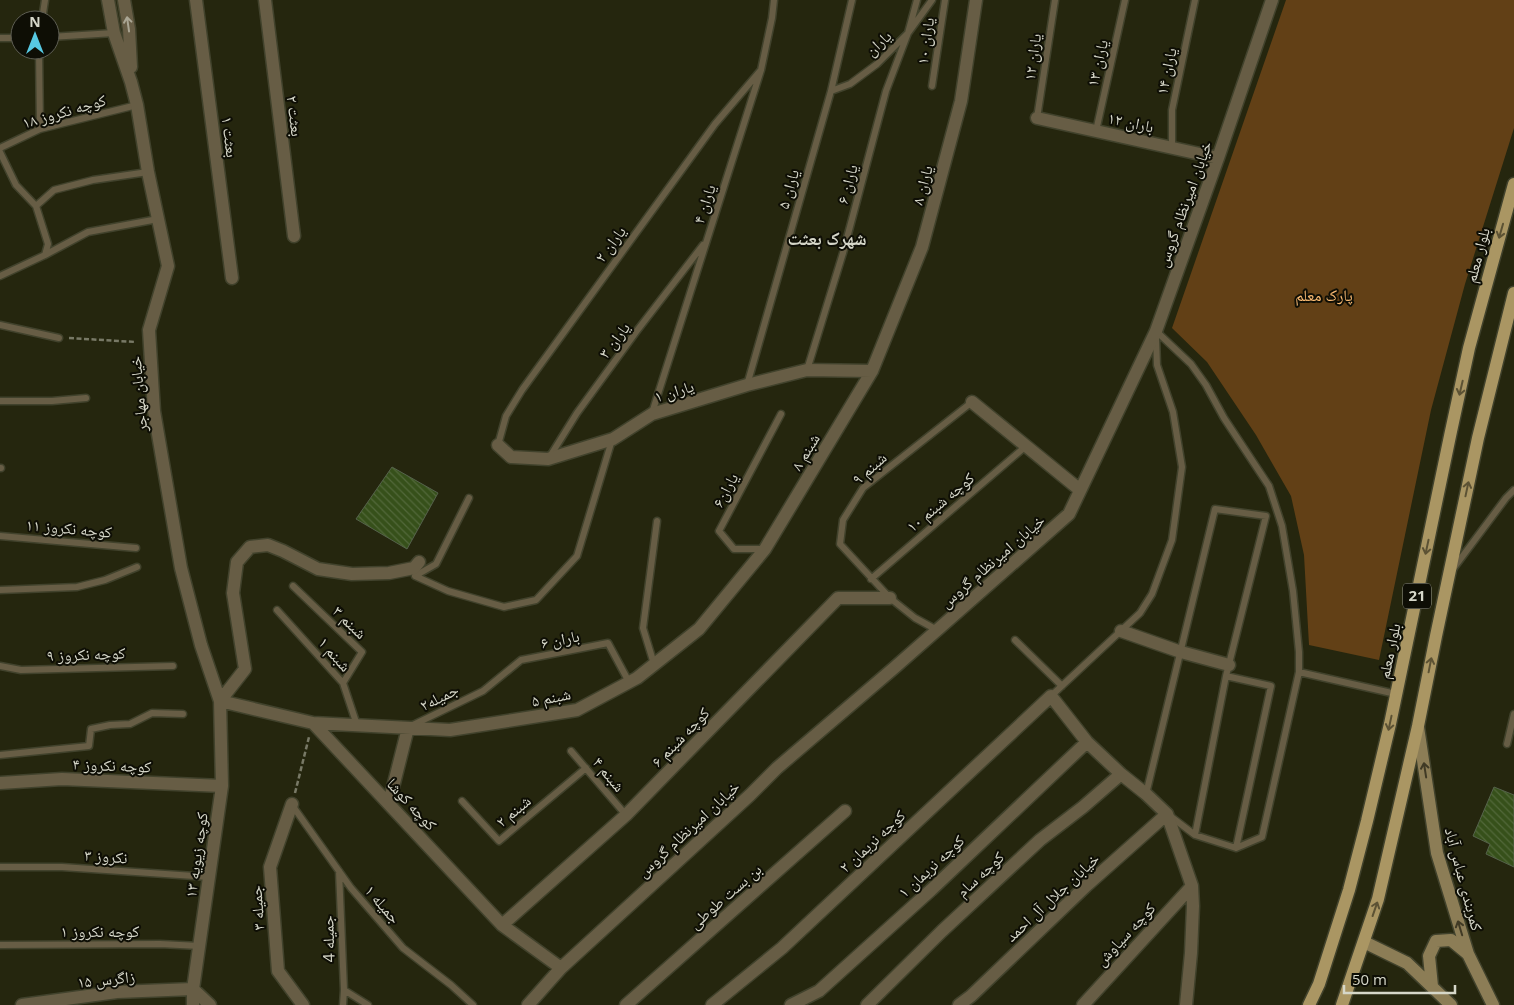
<svg xmlns="http://www.w3.org/2000/svg" width="1514" height="1005" viewBox="0 0 1514 1005" font-family="'Open Sans','Noto Naskh Arabic',sans-serif">
  <style>
    .green { fill: #624016 }
    .building { fill: url(#building-back-hatch); stroke: #55624b }
    .lines { fill: none; stroke-linecap: round; stroke-linejoin: round }
    .lane-casing { stroke: #41422c; stroke-width: 9 }
    .street-casing { stroke: #41422c; stroke-width: 15 }
    .secondary-casing { stroke: #41422c; stroke-width: 15 }
    .primary-casing { stroke: #41422c; stroke-width: 15 }
    .path { stroke: #787966; stroke-width: 2.5; stroke-dasharray: 5 2.5; stroke-linecap: butt }
    .lane { stroke: #675d45; stroke-width: 6 }
    .street { stroke: #675d45; stroke-width: 12 }
    .secondary { stroke: #8c7d56; stroke-width: 12 }
    .primary { stroke: #aa9663; stroke-width: 12 }
    .oneway { stroke: #aaa694 }
    .oneway2 { stroke: #5c5234 }
    .oneway3 { stroke: #403a25 }
    .labels { text-anchor: middle; stroke-width: 4; stroke-linejoin: round; paint-order: stroke }
    .shield { fill: #0e0e05; stroke: #9a9b8e; stroke-width: 1 }
    .shield-label { font-size: 15px; font-weight: bold; fill: #d6d7c9 }
    .street-label { font-size: 16px; fill: #d6d7c9; stroke: #0e0e05 }
    .park-label { font-size: 16px; fill: #fbbb73; stroke: #0e0e05 }
    .neighbourhood-label { font-size: 18px; font-weight: bold; fill: #d6d7c9; stroke: #0e0e05 }
  </style>
  <defs>
    <pattern id="building-back-hatch" width="6" height="6" patternUnits="userSpaceOnUse" patternTransform="scale(1.25)"><rect width="6" height="6" fill="#36501a"/><path d="M-1 5l2 2M0 0l6 6M5-1l2 2" fill="none" stroke="#52683a"/></pattern>
  </defs>
  <rect width="100%" height="100%" fill="#25260e"/>
  <path class="green" d="M1286,0h228v128l-49,156 -34,126 -52,250 -70,-15 -5,-90 -13,-59 -35,-61 -49,-73 -35,-34z"/>
  <path class="building" d="M392,467l46,26 -31,56 -51,-30z
    M1494,787l20,8v72l-28,-13 4,-10 -17,-8z"/>
  <g class="lines">
    <g class="lane-casing">
      <path id="lane" d="M42,20l3,-20
        M50,37l64,-4
        M0,38h20
        M39,50l1,79
        M932,86l13,-86
        M831,91l19,-7 27,-20 31,-31 24,-33
        M1037,118l18,-118
        M1096,131l29,-131
        M0,148l40,-19 97,-24
        M1172,148v-38l23,-110
        M0,152l16,33 20,21 12,38 -3,11
        M36,206l18,-16 39,-10 55,-8
        M0,276l45,-21 43,-23 70,-13
        M0,325l59,13
        M1156,331l35,33 15,21 18,33 45,68 13,40 11,65 6,61v20l-37,165 -26,11 -41,-13 -25,-19
        M807,370l36,-117 43,-162 22,-58 9,-33
        M747,385l84,-294 21,-91
        M0,401h52l34,-3
        M652,413l109,-343 11,-52 2,-18
        M498,445l8,-29 16,-26 193,-266 46,-54
        M549,458l28,-45 59,-81 67,-87
        M0,468h1
        M469,498l-33,66 -21,12 33,15 56,16 32,-7 41,-44 35,-116
        M0,536l136,12
        M764,549h-30l-15,-18 62,-117
        M1453,569l53,-71 8,-8
        M871,579l155,-133
        M293,586l69,66 -19,31
        M0,590l77,-3 28,-7 32,-13
        M277,610l66,73 14,42
        M937,630l-22,-12 -25,-20 -50,-54 3,-24 20,-32 109,-86
        M1015,640l47,46
        M654,664l-11,-36 14,-107
        M0,666l21,4 152,-4
        M1299,672l97,22
        M1226,676l45,10 -35,162
        M1051,696l89,-83 12,-19 20,-54 10,-73 -9,-55 -16,-47 -1,-27
        M413,725l70,-34 38,-31 87,-17 21,39
        M1507,744l7,-30
        M571,751l55,64
        M0,755l89,-9 2,-17 19,-4 20,-1 22,-11 31,1
        M1146,794l69,-285 51,7 -40,160 -31,159
        M462,801l37,40 87,-73
        M292,805l59,83 52,60 48,37 22,20
        M0,867h62l147,10
        M339,871l5,119 -1,15
        M0,945l160,-1 40,2
        M344,990l24,15"/>
    </g>
    <g class="street-casing">
      <path id="street" d="M108,0l6,33 17,49 6,23 11,67 20,94 -19,64 5,81 27,157 20,77 19,56 2,85 -29,203 17,16
        M124,0l5,29 2,38
        M196,0l36,278
        M265,0l29,236
        M1037,118l181,40
        M972,402l108,88
        M498,445l13,12 37,2 65,-20 39,-25 95,-29 60,-15 65,1
        M1121,631l60,21 48,13
        M220,701l93,22 189,202 59,43
        M220,701l25,-32 -12,-76 4,-31 13,-15 18,-2 15,6 35,18 34,5 37,-1 25,-5 5,-6
        M313,723l137,7 127,-20 60,-32 62,-49 66,-80 107,-178 50,-124 39,-146 15,-101
        M0,783l62,-4 160,7
        M389,803l19,-75
        M292,804l-22,63 8,104 25,34
        M502,925l124,-110 212,-217h52
        M22,1005l95,-13 76,-3v16
        M528,1005l33,-37 189,-173 27,-27 117,-100 175,-154 87,-183 62,-173 54,-158
        M626,1005l219,-194
        M712,1005l70,-57 269,-252 36,46 34,32 25,20 21,20 25,72 1,20 -2,47 -5,52
        M791,1005l28,-14 112,-101 156,-148
        M867,1005l75,-74 98,-91 43,-33 38,-33
        M959,1005l12,-9 115,-110 81,-72
        M1083,1005l109,-119"/>
    </g>
    <g class="secondary-casing">
      <path id="secondary" d="M1418,727l19,126 31,101 25,51
        M1364,942l43,21 44,42
        M1432,986l-3,-30 7,-15 15,-1 17,14"/>
    </g>
    <g class="primary-casing">
      <path id="primary" d="M1309,1005l10,-21 30,-94 18,-69 23,-97 60,-288 19,-88 45,-164
        M1342,1005l36,-106 40,-173 18,-90 42,-198 36,-145"/>
    </g>
    <path class="path" d="M69,338l67,4
      M295,793l14,-56"/>
    <use href="#lane" class="lane"/>
    <use href="#street" class="street"/>
    <use href="#secondary" class="secondary"/>
    <use href="#primary" class="primary"/>
  </g>
  <defs><path id="oneway-shaft" d="M-6 0H5M1.5-3L5.5 0L1.5 3" fill="none" stroke-width="1.6" stroke-linecap="round" stroke-linejoin="round" transform="scale(1.25)"/></defs>
  <use class="oneway" href="#oneway-shaft" transform="translate(128 24) rotate(-98)"/>
  <g class="oneway2">
    <use href="#oneway-shaft" transform="translate(1501 231) rotate(106)"/>
    <use href="#oneway-shaft" transform="translate(1461 388) rotate(103)"/>
    <use href="#oneway-shaft" transform="translate(1467 489) rotate(-78)"/>
    <use href="#oneway-shaft" transform="translate(1427 547) rotate(102)"/>
    <use href="#oneway-shaft" transform="translate(1430 665) rotate(-79)"/>
    <use href="#oneway-shaft" transform="translate(1390 723) rotate(102)"/>
    <use href="#oneway-shaft" transform="translate(1375 909) rotate(-71)"/>
  </g>
  <g class="oneway3">
    <use href="#oneway-shaft" transform="translate(1425 770) rotate(-99)"/>
    <use href="#oneway-shaft" transform="translate(1460 928) rotate(-107)"/>
  </g>
  <g class="labels">
    <rect class="shield" x="1403" y="583.5" width="28" height="25" rx="4"/>
    <g class="shield-label">
      <text x="1417" y="601">21</text>
    </g>
    <g class="street-label">
      <text transform="translate(925 41) rotate(-82)" y="6">یاران ۱۰</text>
      <text transform="translate(878 43) rotate(-43)" y="6">یاران</text>
      <text transform="translate(1032 57) rotate(-82)" y="6">یاران ۱۲</text>
      <text transform="translate(1097 63) rotate(-77)" y="6">یاران ۱۳</text>
      <text transform="translate(1166 71) rotate(-78)" y="6">یاران ۱۴</text>
      <text transform="translate(64 111) rotate(-16)" y="6">کوچه نکروز ۱۸</text>
      <text transform="translate(295 116) rotate(83)" y="6">بعثت ۲</text>
      <text transform="translate(1131 122) rotate(12)" y="6">باران ۱۲</text>
      <text transform="translate(230 137) rotate(83)" y="6">بعثت ۱</text>
      <text transform="translate(847 184) rotate(-75)" y="6">یاران ۶</text>
      <text transform="translate(922 185) rotate(-75)" y="6">یاران ۸</text>
      <text transform="translate(788 189) rotate(-74)" y="6">یاران ۵</text>
      <text transform="translate(704 204) rotate(-72)" y="6">یاران ۴</text>
      <text transform="translate(1184 204) rotate(-70)" y="6">خیابان امیرنظام گروس</text>
      <text transform="translate(610 244) rotate(-54)" y="6">یاران ۲</text>
      <text transform="translate(1477 255) rotate(-75)" y="6">بلوار معلم</text>
      <text transform="translate(614 340) rotate(-53)" y="6">یاران ۳</text>
      <text transform="translate(674 391) rotate(-17)" y="6">یاران ۱</text>
      <text transform="translate(138 394) rotate(-95)" y="6">خیابان مهاجر</text>
      <text transform="translate(805 452) rotate(-59)" y="6">شبنم ۸</text>
      <text transform="translate(869 468) rotate(-42)" y="6">شبنم ۹</text>
      <text transform="translate(725 490) rotate(-62)" y="6">یاران۶</text>
      <text transform="translate(940 502) rotate(-40)" y="6">کوچه شبنم ۱۰</text>
      <text transform="translate(69 528) rotate(5)" y="6">کوچه نکروز ۱۱</text>
      <text transform="translate(992 561) rotate(-41)" y="6">خیابان امیرنظام گروس</text>
      <text transform="translate(350 622) rotate(44)" y="6">شبنم ۳</text>
      <text transform="translate(560 639) rotate(-11)" y="6">باران ۶</text>
      <text transform="translate(1389 651) rotate(-78)" y="6">بلوار معلم</text>
      <text transform="translate(86 654) rotate(-2)" y="6">کوچه نکروز ۹</text>
      <text transform="translate(335 654) rotate(48)" y="6">شبنم ۱</text>
      <text transform="translate(439 697) rotate(-27)" y="6">جمیله۲</text>
      <text transform="translate(551 697) rotate(-11)" y="6">شبنم ۵</text>
      <text transform="translate(680 737) rotate(-46)" y="6">کوچه شبنم ۶</text>
      <text transform="translate(112 765) rotate(2)" y="6">کوچه نکروز ۴</text>
      <text transform="translate(609 774) rotate(50)" y="6">شبنم ۴</text>
      <text transform="translate(412 804) rotate(47)" y="6">کوچه کوشا</text>
      <text transform="translate(513 811) rotate(-40)" y="6">شبنم ۲</text>
      <text transform="translate(688 829) rotate(-43)" y="6">خیابان امیرنظام گروس</text>
      <text transform="translate(872 841) rotate(-43)" y="6">کوچه نریمان ۲</text>
      <text transform="translate(196 855) rotate(-82)" y="6">کوچه زیویه ۱۳</text>
      <text transform="translate(106 856) rotate(4)" y="6">نکروز ۳</text>
      <text transform="translate(931 866) rotate(-43)" y="6">کوچه نریمان ۱</text>
      <text transform="translate(980 874) rotate(-43)" y="6">کوچه سام</text>
      <text transform="translate(1464 879) rotate(75)" y="6">کمربندی عباس آباد</text>
      <text transform="translate(725 896) rotate(-41)" y="6">بن بست طوطی</text>
      <text transform="translate(1052 897) rotate(-43)" y="6">خیابان جلال آل احمد</text>
      <text transform="translate(383 904) rotate(49)" y="6">جمیله ۱</text>
      <text transform="translate(257 908) rotate(-94)" y="6">جمیله ۳</text>
      <text x="100" y="937">کوچه نکروز ۱</text>
      <text transform="translate(1125 934) rotate(-47)" y="6">کوچه سیاوش</text>
      <text transform="translate(328 939) rotate(-92)" y="6">جمیله 4</text>
      <text transform="translate(106 979) rotate(-6)" y="6">زاگرس ۱۵</text>
    </g>
    <g class="park-label">
      <text x="1324" y="301">پارک معلم</text>
    </g>
    <g class="neighbourhood-label">
      <text x="827" y="245">شهرک بعثت</text>
    </g>
  </g>
  <g transform="translate(35 35)"><circle r="24" fill="#0e0e05" stroke="#5e5e53"/>
  <path d="M0-4L9 19L0 12L-9 19Z" fill="#57c9e3"/>
  <text y="-8" font-size="14" font-weight="bold" text-anchor="middle" fill="#d6d7c9">N</text>
  </g>
  <path d="M1344 985v8h111v-8" fill="none" stroke="#d6d7c9" stroke-width="2.5"/>
  <text x="1352" y="985" font-size="15" fill="#d6d7c9" stroke="#0e0e05" stroke-width="4" paint-order="stroke">50 m</text>
</svg>
